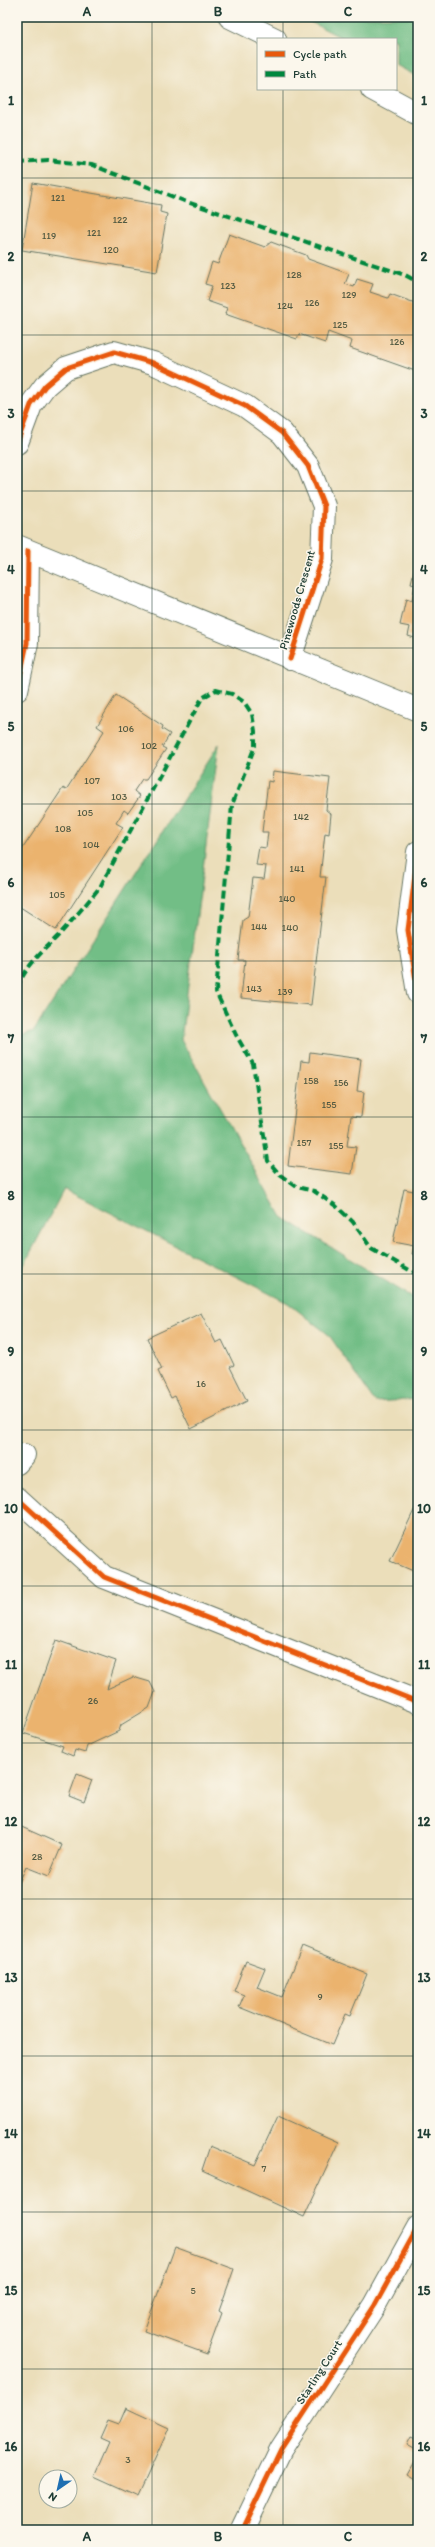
<svg xmlns="http://www.w3.org/2000/svg" width="435" height="2547" viewBox="0 0 435 2547" font-family="Itim,sans-serif">
  <style>
    .forest { fill: #72be86; stroke: #487e5d }
    .building { fill: #ebb36e }
    .lines { fill: none; stroke-linecap: round; stroke-linejoin: round }
    .minor-casing { stroke: #667563; stroke-width: 24 }
    .tertiary-casing { stroke: #667563; stroke-width: 24 }
    .minor { stroke: #fff; stroke-width: 22 }
    .tertiary { stroke: #fff; stroke-width: 22 }
    .quiet { stroke: #00873e; stroke-width: 4; stroke-dasharray: 8 4; stroke-linecap: butt }
    .cycleway-casing { stroke: #fbf7ec; stroke-width: 8 }
    .cycleway { stroke: #e8590c; stroke-width: 5 }
    .grid { fill: none; stroke: #1f3d34; stroke-width: 1; stroke-opacity: 0.55 }
    .labels { text-anchor: middle; stroke-width: 3; stroke-linejoin: round; paint-order: stroke }
    .number-label { font-size: 10px; fill: #525a42 }
    .street-label { font-size: 12px; fill: #1f3d34; stroke: #fbf7ec }
    .neatline { fill: none; stroke: #1f3d34; stroke-width: 1.5 }
    .grid-label { font-size: 13px; text-anchor: middle; font-weight: bold; fill: #1f3d34 }
  </style>
  <rect width="100%" height="100%" fill="#fbf7ec"/>
  <filter id="ink" filterUnits="userSpaceOnUse"><feTurbulence type="fractalNoise" baseFrequency=".025" numOctaves="2"/><feDisplacementMap in="SourceGraphic" scale="8" xChannelSelector="R" yChannelSelector="G"/><feConvolveMatrix kernelMatrix="1 2 1 2 8 2 1 2 1" color-interpolation-filters="sRGB"/></filter>
  <filter id="wash" filterUnits="userSpaceOnUse"><feTurbulence type="fractalNoise" baseFrequency=".012" numOctaves="4" result="noise"/><feDisplacementMap in="SourceGraphic" scale="16" xChannelSelector="R" yChannelSelector="G"/><feGaussianBlur stdDeviation="0.9" result="paint"/><feColorMatrix in="noise" values="0 0 0 0 0 0 0 0 0 0 0 0 0 0 0 0 0 1.4 0 .05"/><feComposite in="paint" operator="in"/></filter>
  <g filter="url(#wash)">
    <rect width="100%" height="100%" fill="#ebdeba"/>
    <path class="forest" d="M301,17h117v60l-22,-12v-26h-52z
      M219,744l-38,296 101,177 136,84v98l-43,3 -46,-67 -41,-32 -224,-114 -47,89v-241l17,-6z"/>
    <g id="blocks">
      <path class="building" d="M33,183l128,22 -1,7 7,2 -10,58 -135,-22z
        M229,234l36,13 6,-5 35,13 2,4 41,15 -4,10 9,3 3,-8 16,5 -3,8 18,6 2,-4 28,10v68l-68,-24 2,-7 -24,-9 -3,11 -26,-9 -2,5 -72,-25 2,-6 -20,-7 5,-15 -7,-2 7,-22 6,2z
        M416,563l2,1v75l-10,-3 2,-9 -10,-2 6,-26 6,2 3,-17 -4,-1z
        M116,695l47,31 -1,3 8,5 -8,13 4,2 -20,30h-4l-8,12 6,5 -12,17 -4,-3 -8,13 7,4 -67,103 -39,-25v-48l46,-69 3,2 38,-59 -7,-5z
        M273,771l57,7 -4,32 5,4 -2,20 -4,-1 -5,44h6l-15,128 -70,-7 4,-38h-7l5,-40 5,-3 5,-39 11,1 2,-13 -10,-1 3,-18 7,1 2,-16h-6l6,-51 4,1z
        M310,1052l51,7 -4,32 7,1 -3,25 -10,-1 -4,30 9,1 -4,27 -64,-8 13,-105 8,1z
        M404,1189l14,3v63l-6,-1 2,-8 -21,-4z
        M201,1313l15,30 6,-3 12,25 -4,2 17,34 -56,28 -16,-33 -4,2 -13,-27 4,-2 -15,-31z
        M418,1502v71l-28,-12z
        M56,1640l60,21 -9,28 26,-12 17,5 5,10 -6,16 -28,17 -2,6 -32,15 -2,7 -10,-3 -2,6 -12,-5 2,-5 -40,-13z
        M77,1774l15,6 -8,22 -15,-6z
        M17,1825l45,20 -13,31 -23,-9 -9,20z
        M302,1947l65,27 -17,42 -5,-2 -13,31 -93,-38 5,-12 -10,-4 12,-30 19,7 -8,19 25,10z
        M278,2116l60,27 -34,74 -102,-47 8,-24 45,19z
        M175,2247l59,22 -15,42 3,2 -15,41 -63,-23z
        M126,2408l43,20 -31,68 -44,-20 15,-34 -9,-4 8,-18 11,4z
        M411,2437l7,3v11l-11,-6z
        M418,2456v24l-10,-6z"/>
    </g>
  </g>
  <g filter="url(#ink)">
    <use href="#blocks" fill-opacity="0" stroke="#667563" stroke-width="1"/>
    <g class="lines">
      <g class="minor-casing">
        <path id="minor" d="M17,443l14,-38 14,-19 21,-18 48,-16 39,11 92,43 37,27 26,33 16,40 -2,53 -32,100
          M17,546l401,164
          M17,690l10,-47 1,-92
          M418,852l-10,78 10,63
          M17,1463l7,-8
          M17,1498l87,79 314,125
          M242,2530l39,-81 94,-144 43,-78"/>
      </g>
      <g class="tertiary-casing">
        <path id="tertiary" d="M230,17l45,22
          M372,89l46,25"/>
      </g>
      <use href="#minor" class="minor"/>
      <use href="#tertiary" class="tertiary"/>
      <path class="quiet" d="M17,162l31,-2 44,5 92,36 221,74 13,7
        M17,988c9,-22 24,-35 40,-51 15,-16 29,-33 43,-50l102,-189 14,-8 16,4 12,8 8,12 3,17v15l-23,59 -16,187 20,43 17,29 15,97 12,14 17,12 17,4 22,15 17,16 18,26 47,27"/>
      <g class="cycleway-casing">
        <path id="cycleway" d="M17,443l14,-38 14,-19 21,-18 48,-16 39,11 92,43 37,27 26,33 16,40 -2,53 -32,100
          M17,690l10,-47 1,-92
          M418,852l-10,78 10,63
          M17,1498l87,79 314,125
          M242,2530l39,-81 94,-144 43,-78"/>
      </g>
      <use href="#cycleway" class="cycleway"/>
    </g>
  </g>
  <path class="grid" d="M152,17v2513M283,17v22M283,89v2441M17,178h401M17,335h401M17,491h401M17,648h401M17,804h401M17,961h401M17,1117h401M17,1274h401M17,1430h401M17,1586h401M17,1743h401M17,1899h401M17,2056h401M17,2212h401M17,2369h401"/>
  <g class="labels">
    <g class="number-label">
      <text x="58" y="201">121</text>
      <text x="120" y="223">122</text>
      <text x="94" y="236">121</text>
      <text x="49" y="239">119</text>
      <text x="111" y="253">120</text>
      <text x="294" y="278">128</text>
      <text x="228" y="289">123</text>
      <text x="349" y="298">129</text>
      <text x="312" y="306">126</text>
      <text x="285" y="309">124</text>
      <text x="340" y="328">125</text>
      <text x="397" y="345">126</text>
      <text x="126" y="732">106</text>
      <text x="149" y="749">102</text>
      <text x="92" y="784">107</text>
      <text x="119" y="800">103</text>
      <text x="85" y="816">105</text>
      <text x="301" y="820">142</text>
      <text x="63" y="832">108</text>
      <text x="91" y="848">104</text>
      <text x="297" y="872">141</text>
      <text x="57" y="898">105</text>
      <text x="287" y="902">140</text>
      <text x="259" y="930">144</text>
      <text x="290" y="931">140</text>
      <text x="254" y="992">143</text>
      <text x="285" y="995">139</text>
      <text x="311" y="1084">158</text>
      <text x="341" y="1086">156</text>
      <text x="329" y="1108">155</text>
      <text x="304" y="1146">157</text>
      <text x="336" y="1149">155</text>
      <text x="201" y="1387">16</text>
      <text x="93" y="1704">26</text>
      <text x="37" y="1860">28</text>
      <text x="320" y="2000">9</text>
      <text x="264" y="2172">7</text>
      <text x="193" y="2294">5</text>
      <text x="128" y="2463">3</text>
    </g>
    <g class="street-label">
      <text transform="translate(297 600) rotate(-74)" y="4">Pinewoods Crescent</text>
      <text transform="translate(319 2372) rotate(-57)" y="4">Starling Court</text>
    </g>
  </g>
  <rect width="435" height="2547" fill="none" stroke="#fbf7ec" stroke-width="44"/>
  <rect x="257" y="38" width="140" height="52" fill="#fbf7ec" stroke="#a3ada2"/>
  <rect x="265" y="51" width="20" height="6" fill="#e8590c" stroke="#a3ada2"/>
  <text x="293" y="58" font-size="12" fill="#1f3d34">Cycle path</text>
  <rect x="265" y="71" width="20" height="6" fill="#00873e" stroke="#a3ada2"/>
  <text x="293" y="78" font-size="12" fill="#1f3d34">Path</text>
  <g transform="translate(58 2489) rotate(214)"><circle r="19" fill="#fbf7ec" stroke="#a3ada2"/>
  <path d="M0-3L7 15L0 10L-7 15Z" fill="#1f6fb2"/>
  <text y="-6" font-size="11" font-weight="bold" text-anchor="middle" fill="#1f3d34">N</text>
  </g>
  <rect x="22" y="22" width="391" height="2503" class="neatline"/>
  <g class="grid-label">
    <text x="87" y="16">A</text>
    <text x="218" y="16">B</text>
    <text x="348" y="16">C</text>
    <text x="11" y="105">1</text>
    <text x="424" y="105">1</text>
    <text x="11" y="261">2</text>
    <text x="424" y="261">2</text>
    <text x="11" y="418">3</text>
    <text x="424" y="418">3</text>
    <text x="11" y="574">4</text>
    <text x="424" y="574">4</text>
    <text x="11" y="731">5</text>
    <text x="424" y="731">5</text>
    <text x="11" y="887">6</text>
    <text x="424" y="887">6</text>
    <text x="11" y="1043">7</text>
    <text x="424" y="1043">7</text>
    <text x="11" y="1200">8</text>
    <text x="424" y="1200">8</text>
    <text x="11" y="1356">9</text>
    <text x="424" y="1356">9</text>
    <text x="11" y="1513">10</text>
    <text x="424" y="1513">10</text>
    <text x="11" y="1669">11</text>
    <text x="424" y="1669">11</text>
    <text x="11" y="1826">12</text>
    <text x="424" y="1826">12</text>
    <text x="11" y="1982">13</text>
    <text x="424" y="1982">13</text>
    <text x="11" y="2138">14</text>
    <text x="424" y="2138">14</text>
    <text x="11" y="2295">15</text>
    <text x="424" y="2295">15</text>
    <text x="11" y="2451">16</text>
    <text x="424" y="2451">16</text>
    <text x="87" y="2541">A</text>
    <text x="218" y="2541">B</text>
    <text x="348" y="2541">C</text>
  </g>
</svg>
